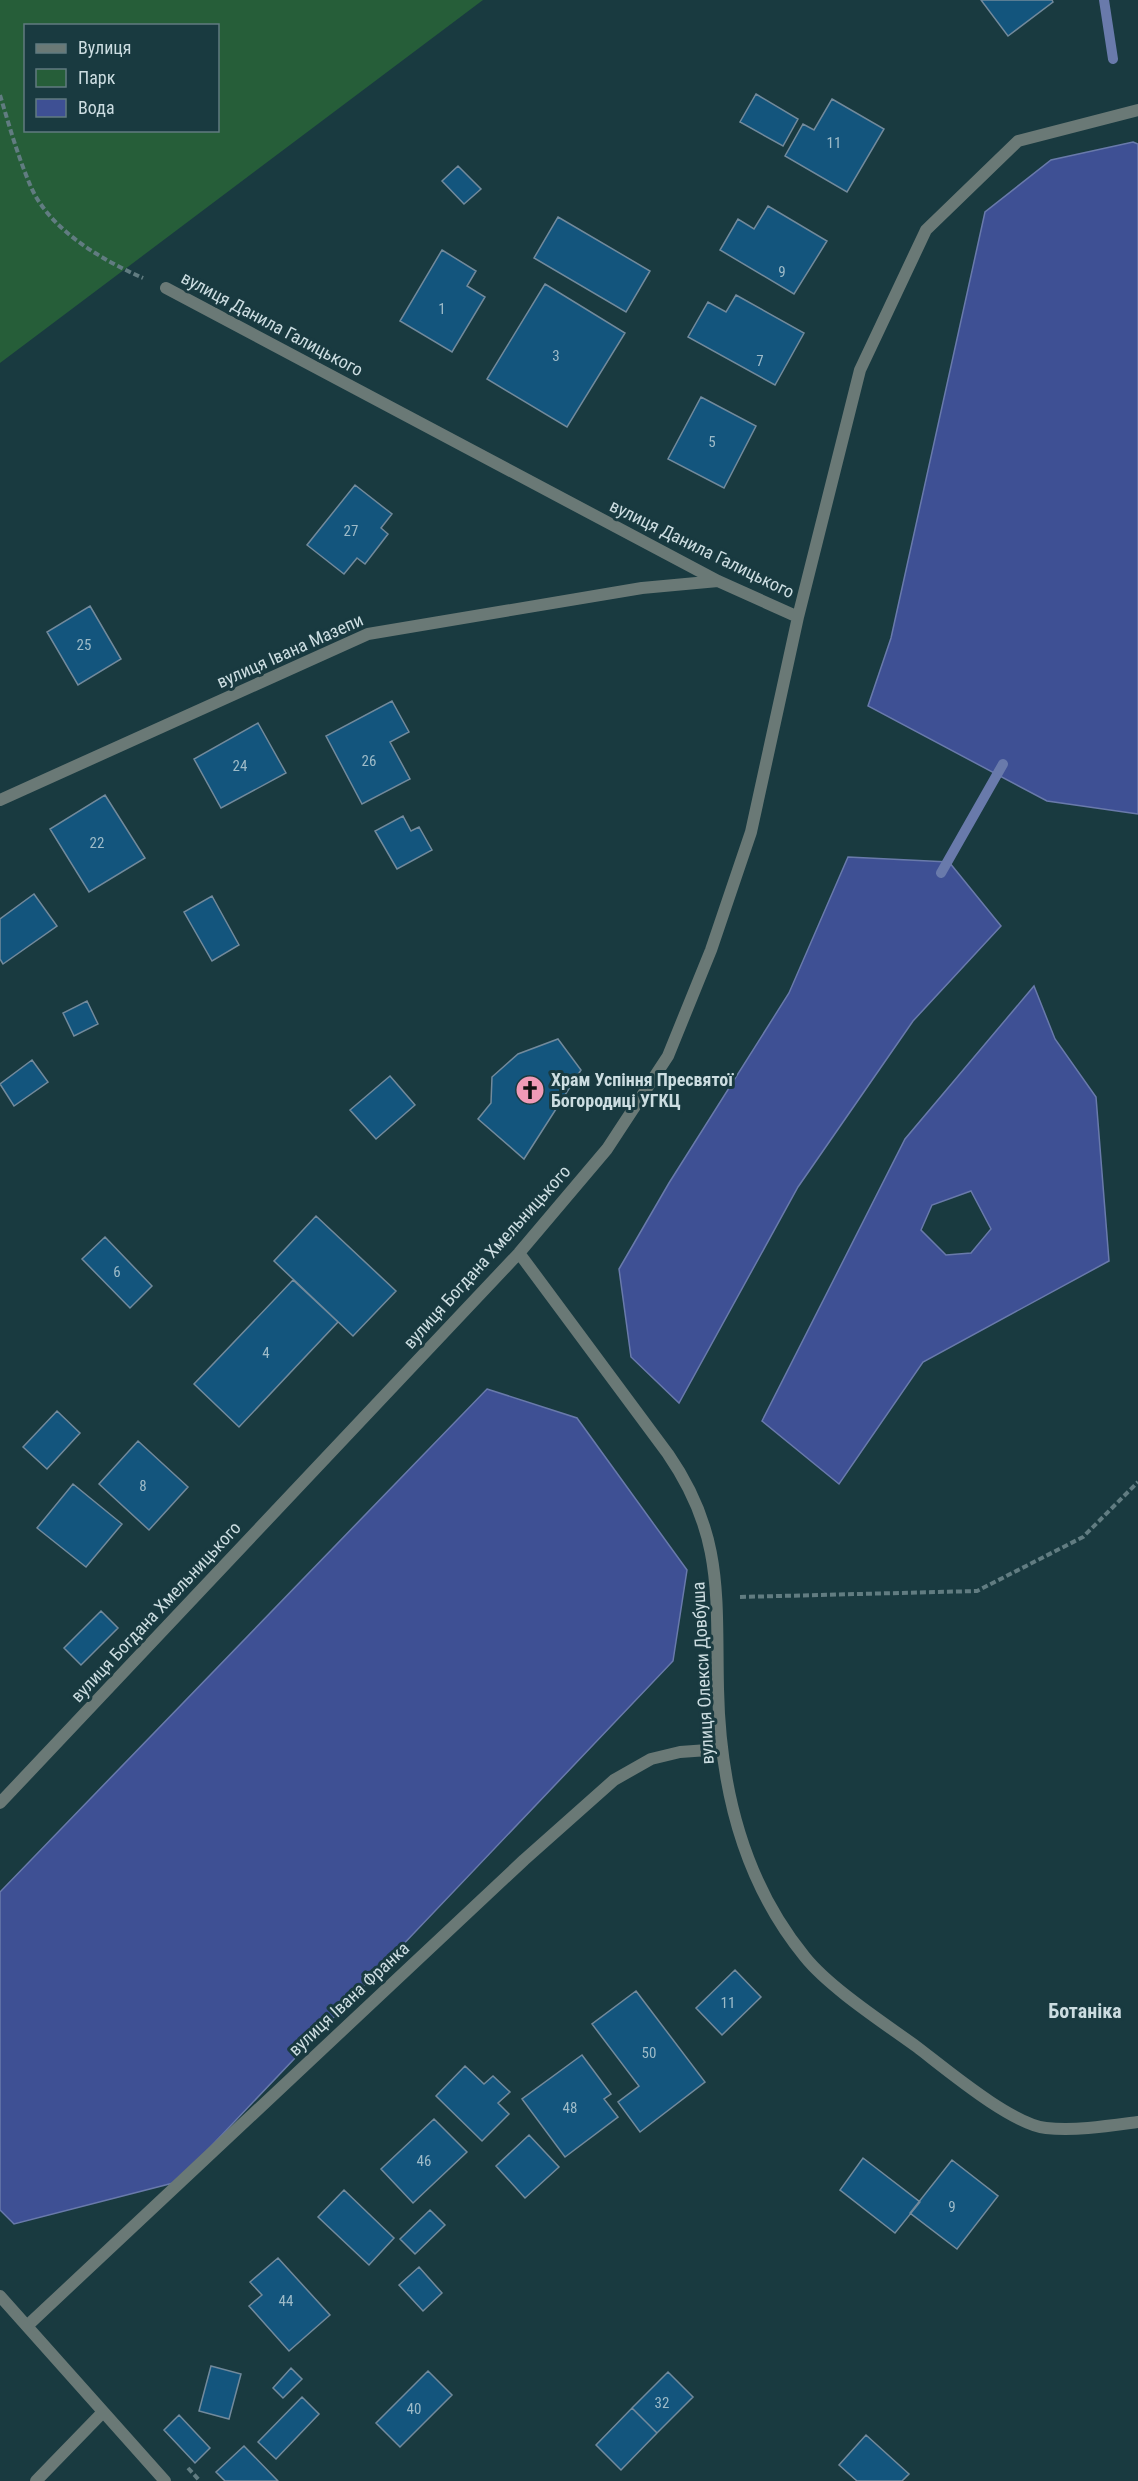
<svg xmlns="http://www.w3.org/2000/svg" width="1138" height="2481" viewBox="0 0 1138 2481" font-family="'Roboto Condensed',sans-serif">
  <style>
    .green { fill: #265e39; fill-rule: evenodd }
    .water { fill: #3e5094; stroke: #697aab; stroke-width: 1.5; fill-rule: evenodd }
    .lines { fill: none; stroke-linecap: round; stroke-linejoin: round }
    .stream { stroke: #697aab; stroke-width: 10 }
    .building { fill: #13557d; stroke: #728a9c; stroke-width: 1.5 }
    .path { stroke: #617c81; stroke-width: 4; stroke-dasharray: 6 3; stroke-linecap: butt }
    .street { stroke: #6a7976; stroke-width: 12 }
    .labels { text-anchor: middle; stroke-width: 6; stroke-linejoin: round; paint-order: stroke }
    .number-label { font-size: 15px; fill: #9ebbc8 }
    .street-label { font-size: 18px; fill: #ccdde1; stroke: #193a40 }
    .poi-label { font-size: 18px; font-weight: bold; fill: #ccdde1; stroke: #193a40; text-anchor: start }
    .neighbourhood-label { font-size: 20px; font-weight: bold; fill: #ccdde1; stroke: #193a40 }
  </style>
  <rect width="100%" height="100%" fill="#193a40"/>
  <path class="green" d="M0,0h483l-483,363zM26,26h192v104h-192z"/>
  <path class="water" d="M1133,142l5,2v670l-91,-13 -179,-95 23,-68 94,-426 66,-52z
    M848,857l101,5 52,64 -88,95 -115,166 -119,216 -48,-46 -12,-88 50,-86 120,-190z
    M1034,986l21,53 41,58 13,164 -186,101 -84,122 -77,-63 143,-282zM971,1191l20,38 -20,24 -25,2 -25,-25 11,-25z
    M487,1389l90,29 110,152 -14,91 -496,521 -163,42 -14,-14v-318z"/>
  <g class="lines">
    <path class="stream" d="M1104,0l9,59
      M941,873l62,-109"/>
  </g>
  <path class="building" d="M981,0h71l1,2 -45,34z
    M756,94l42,25 -15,27 -43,-24z
    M832,99l52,30 -37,63 -62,-36 18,-32 11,6z
    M458,166l23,23 -17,15 -22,-23z
    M768,206l59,35 -33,53 -74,-44 18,-31 16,10z
    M558,217l92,54 -24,41 -92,-54z
    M442,250l34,21 -9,15 18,11 -33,55 -52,-31z
    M545,284l80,49 -58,94 -80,-48z
    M736,295l68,38 -29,52 -87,-48 20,-35 18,10z
    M701,397l55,29 -32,62 -56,-29z
    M355,485l37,29 -11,14 7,6 -23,30 -8,-6 -13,16 -37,-29z
    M90,606l31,53 -43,26 -31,-53z
    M392,701l17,31 -19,10 20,37 -48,25 -36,-68z
    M258,723l28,50 -65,35 -27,-49z
    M105,795l40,63 -56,34 -39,-63z
    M403,816l8,15 8,-4 13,23 -35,19 -22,-38z
    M34,894l23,32 -54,38 -3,-5v-40z
    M212,896l27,49 -27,16 -28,-49z
    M87,1001l11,23 -24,12 -11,-23z
    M558,1039l23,31 -57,89 -46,-40 13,-16 1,-26 26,-23z
    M32,1060l16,22 -34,24 -14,-22z
    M390,1076l25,29 -39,34 -26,-29z
    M316,1216l80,75 -43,45 -79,-75z
    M105,1237l47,49 -22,22 -48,-49z
    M293,1280l45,42 -99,105 -45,-43z
    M57,1411l23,22 -33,36 -24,-22z
    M138,1441l50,46 -39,43 -50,-46z
    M73,1484l49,40 -36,43 -49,-39z
    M101,1611l17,17 -37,37 -17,-17z
    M735,1970l26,27 -39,38 -26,-27z
    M636,1991l69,91 -65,50 -22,-30 21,-16 -47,-62z
    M582,2055l29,39 -7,5 14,18 -53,40 -43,-58z
    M465,2066l19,18 9,-8 17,16 -12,11 11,11 -27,27 -46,-45z
    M434,2119l33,33 -54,51 -32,-34z
    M529,2135l30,32 -34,31 -29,-32z
    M863,2158l57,44 -25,31 -55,-43z
    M952,2160l46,36 -41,53 -47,-36z
    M344,2190l50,48 -25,27 -51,-48z
    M430,2210l15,15 -30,29 -15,-15z
    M278,2258l52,57 -41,36 -40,-45 13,-11 -12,-13z
    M419,2267l23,26 -19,18 -24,-26z
    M211,2366l30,8 -12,45 -30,-8z
    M291,2368l11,11 -19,19 -10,-10z
    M428,2371l24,24 -52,52 -24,-24z
    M668,2372l25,25 -36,36 -25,-25z
    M302,2397l17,17 -43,45 -18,-17z
    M632,2408l25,25 -36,37 -25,-25z
    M179,2415l31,33 -15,15 -31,-33z
    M866,2435l43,39 -7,7h-45l-18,-16z
    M244,2446l34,35h-53l-9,-9z"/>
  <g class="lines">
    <path class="path" d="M0,95c9,30 18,62 31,92 19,43 71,73 112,91
      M740,1597l237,-6 106,-54 55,-55
      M188,2468l12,13"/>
    <path class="street" d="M166,288l552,293 80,36
      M0,800l368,-166 274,-46 76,-7
      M519,1253l149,201c56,81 48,142 50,235 2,97 24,191 87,268 25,31 79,66 112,90 29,22 94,77 129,81 30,3 62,-2 92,-6
      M0,1803l519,-550 88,-104 61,-93 43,-106 40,-118 47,-215 62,-247 66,-140 92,-89 120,-31
      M0,2296l165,185
      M27,2326l497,-466 90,-80 37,-21 29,-7 42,-3
      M36,2481l67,-69"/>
  </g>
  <defs>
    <g id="church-disc" transform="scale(1.5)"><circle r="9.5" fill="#f09ab6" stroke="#193a40"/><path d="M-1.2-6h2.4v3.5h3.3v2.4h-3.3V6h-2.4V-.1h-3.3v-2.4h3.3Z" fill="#111"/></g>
  </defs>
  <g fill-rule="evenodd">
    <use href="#church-disc" x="530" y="1090"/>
  </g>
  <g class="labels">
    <g class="number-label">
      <text x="834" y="148">11</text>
      <text x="782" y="277">9</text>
      <text x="442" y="314">1</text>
      <text x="556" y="361">3</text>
      <text x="760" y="366">7</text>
      <text x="712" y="447">5</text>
      <text x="351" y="536">27</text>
      <text x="84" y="650">25</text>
      <text x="369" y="766">26</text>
      <text x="240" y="771">24</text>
      <text x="97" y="848">22</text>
      <text x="117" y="1277">6</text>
      <text x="266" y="1358">4</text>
      <text x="143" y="1491">8</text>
      <text x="728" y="2008">11</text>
      <text x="649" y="2058">50</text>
      <text x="570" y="2113">48</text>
      <text x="424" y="2166">46</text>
      <text x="952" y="2212">9</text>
      <text x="286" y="2306">44</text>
      <text x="662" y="2408">32</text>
      <text x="414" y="2414">40</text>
    </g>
    <g class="street-label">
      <text transform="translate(272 324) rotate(28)" y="6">вулиця Данила Галицького</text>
      <text transform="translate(702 549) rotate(26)" y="6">вулиця Данила Галицького</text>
      <text transform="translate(290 651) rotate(-24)" y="6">вулиця Івана Мазепи</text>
      <text transform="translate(487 1257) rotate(-48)" y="6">вулиця Богдана Хмельницького</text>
      <text transform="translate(156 1612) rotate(-47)" y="6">вулиця Богдана Хмельницького</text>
      <text transform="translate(703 1673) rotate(-93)" y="6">вулиця Олекси Довбуша</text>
      <text transform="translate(349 1999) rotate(-43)" y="6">вулиця Івана Франка</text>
    </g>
    <g class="poi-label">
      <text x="551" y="1086">Храм Успіння Пресвятої<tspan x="551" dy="21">Богородиці УГКЦ</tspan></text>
    </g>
    <g class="neighbourhood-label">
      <text x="1085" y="2018">Ботаніка</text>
    </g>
  </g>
  <rect x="24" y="24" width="195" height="108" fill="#193a40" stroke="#617b80" stroke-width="1.5"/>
  <rect x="36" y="44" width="30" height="9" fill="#6a7976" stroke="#617b80" stroke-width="1.5"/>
  <text x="78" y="54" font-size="18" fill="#ccdde1">Вулиця</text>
  <rect x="36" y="69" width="30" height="18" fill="#265e39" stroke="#617b80" stroke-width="1.5"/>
  <text x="78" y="84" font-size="18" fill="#ccdde1">Парк</text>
  <rect x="36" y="99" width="30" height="18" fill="#3e5094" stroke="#617b80" stroke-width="1.5"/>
  <text x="78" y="114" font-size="18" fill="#ccdde1">Вода</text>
</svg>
